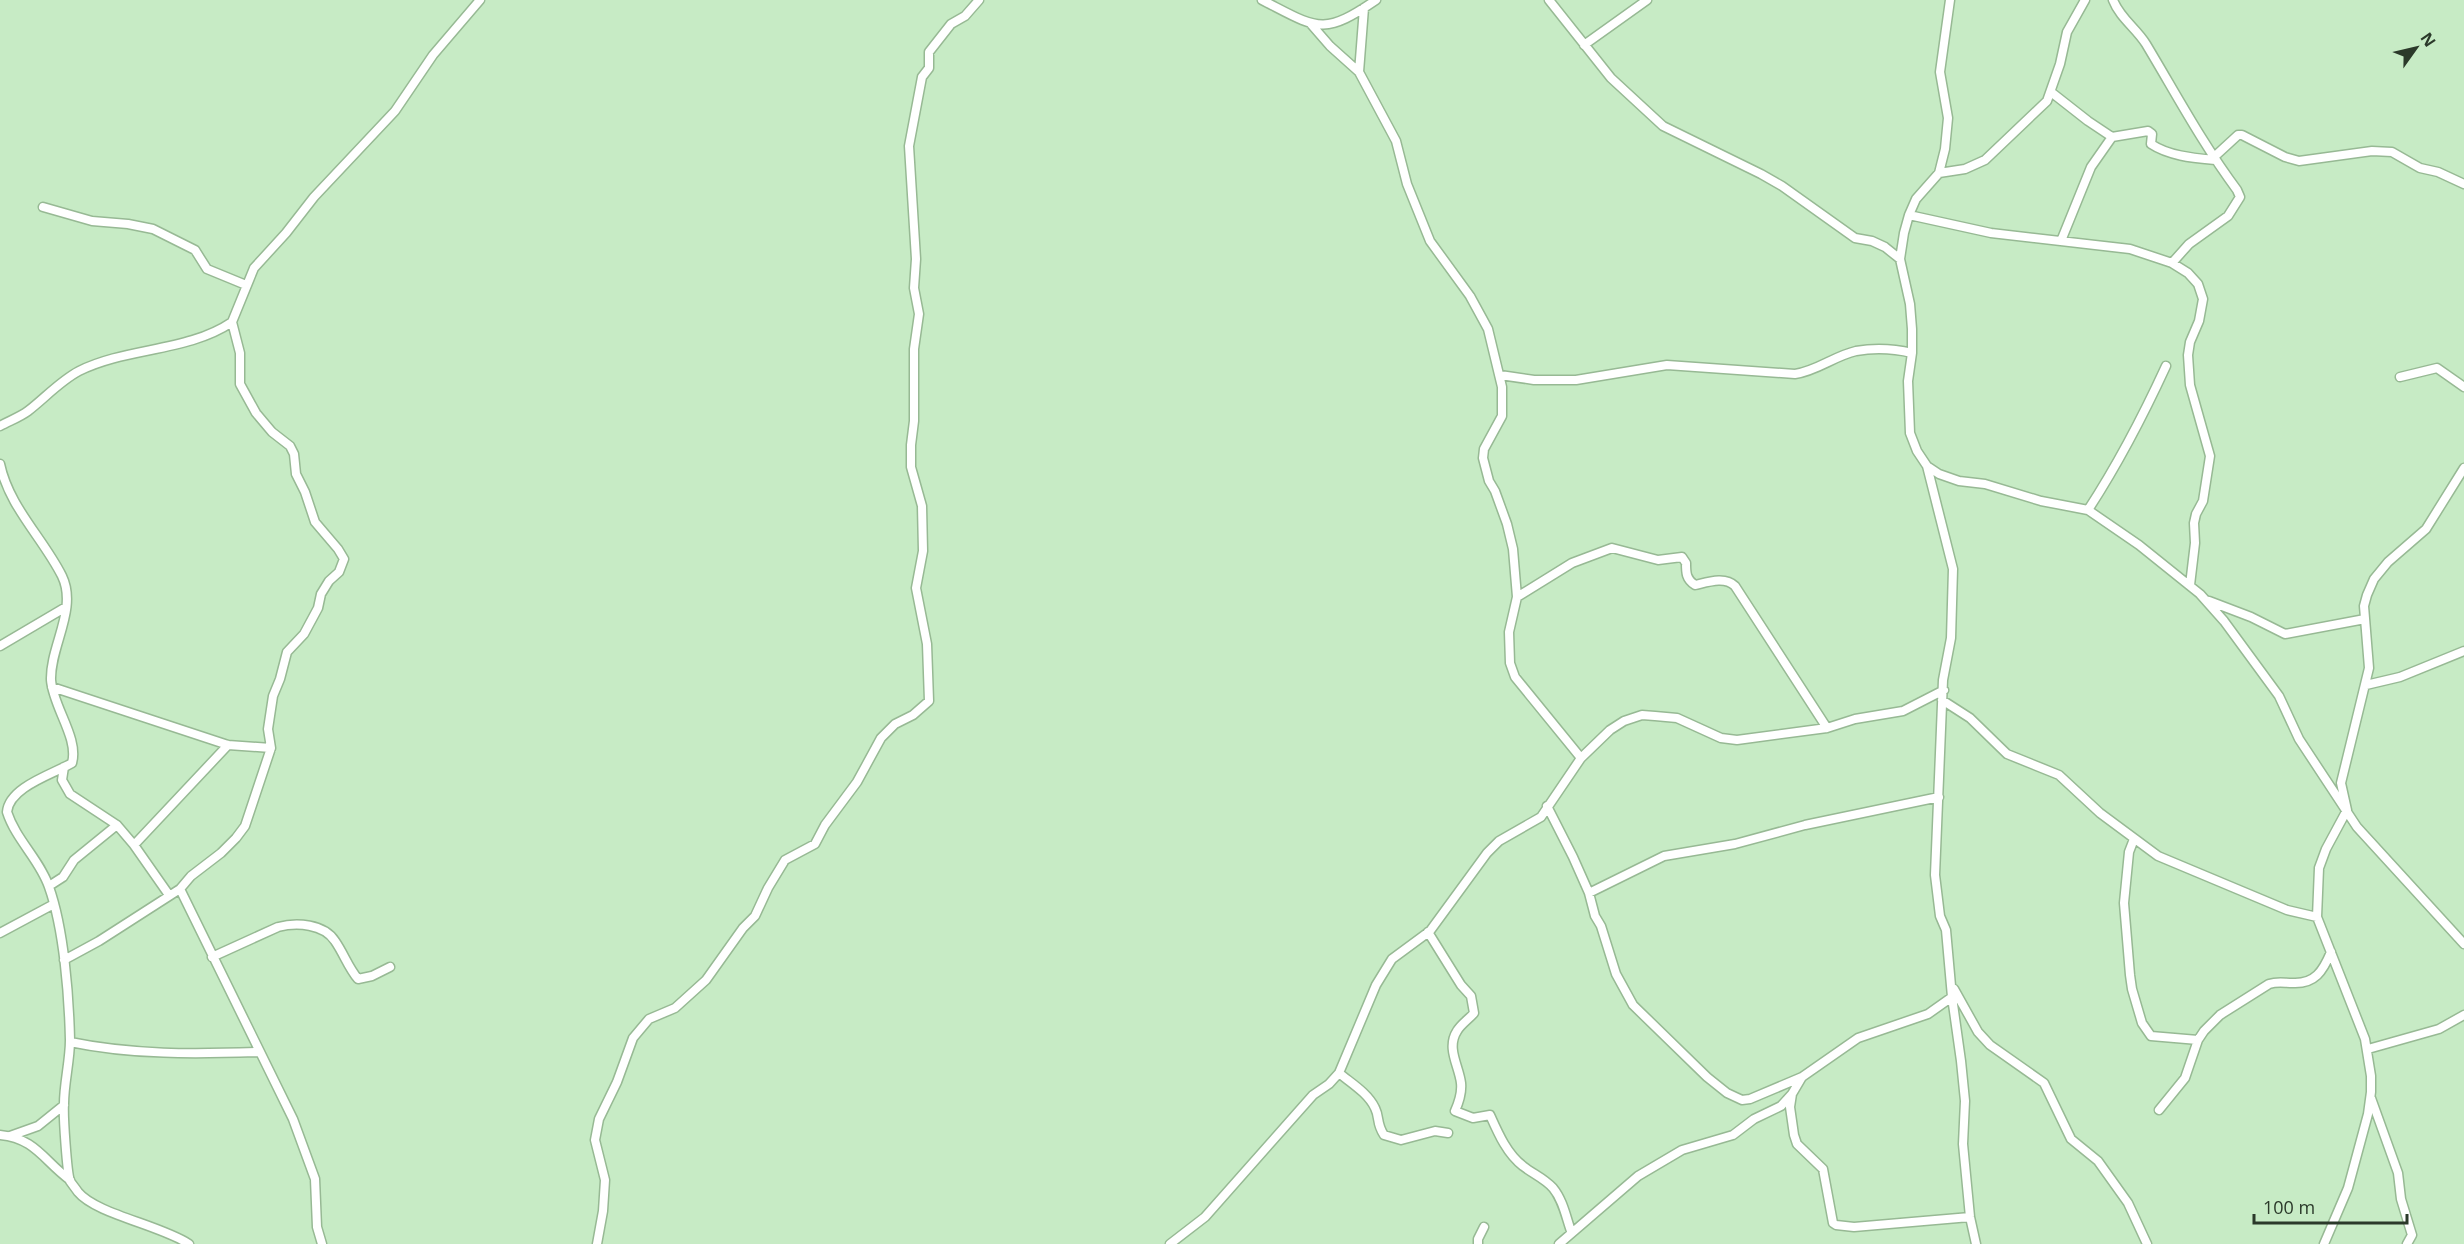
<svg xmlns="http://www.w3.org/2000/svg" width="2464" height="1244" viewBox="0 0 2464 1244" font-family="'Open Sans',sans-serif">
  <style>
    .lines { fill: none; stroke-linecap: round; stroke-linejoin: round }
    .street-casing { stroke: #97b994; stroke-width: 11 }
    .street { stroke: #fff; stroke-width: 8 }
  </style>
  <rect width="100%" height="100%" fill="#c7ebc5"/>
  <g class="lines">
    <g class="street-casing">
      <path id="street" d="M1262,0c55,28 60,37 114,0
        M1549,0l62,78 52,48 98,48 21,12 73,52 17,3 13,6 15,12 10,45 2,25v24l-4,28 2,52 7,18 10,15 12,8 20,7 26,3 56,17 47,9 51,35 61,49 24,27 55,75 20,43 58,88 107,117
        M2113,0c7,18 23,28 33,44 30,50 56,99 91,146l3,7 -12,19 -39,28 -17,19
        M1310,23l20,23 29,26 37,69 11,43 23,57 40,55 18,33 14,58v29l-18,33 -1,9 6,23 6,10 12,33 6,25 4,48 -8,35 1,31 5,14 66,81
        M1584,45l63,-45
        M1359,72l5,-64
        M2051,92l37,29 24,16 36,-6 4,3 -1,10c18,12 43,14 64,16
        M2213,158l25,-23h4l43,22 14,4 73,-10 20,1 28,16 18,4 26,12
        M1939,173l26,-4 20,-9 62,-59 13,-37 7,-32 18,-32
        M43,207l49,14 36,3 25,5 42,21 12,19 39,16
        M1909,215l82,18 139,16 42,14 16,10 10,11 5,15 -4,22 -9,21 -2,13 2,30 20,71 -7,45 -7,13 -2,9 1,20 -5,42
        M2061,241l30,-74 21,-30
        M1900,259l4,-26 5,-18 7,-16 23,-26 6,-24 3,-31 -8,-46 10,-72
        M232,322l8,31v31l16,29 16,19 18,14 4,8 2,20 9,18 10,30 23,27 6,10 -5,13 -10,9 -8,13 -3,14 -14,26 -17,18 -7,27 -7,17 -5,33 3,19 -26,78 -9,12 -15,15 -30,23 -11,13 113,230 22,60 2,48 5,17
        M1500,375l34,5h42l91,-15 128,9c22,-3 39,-18 61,-23 18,-3 39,-2 56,2
        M2400,377l37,-9 27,19
        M0,426c9,-5 20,-9 28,-15 17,-13 32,-30 51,-40 48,-24 109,-19 153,-49l22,-54 32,-35 28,-36 81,-86 38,-56 47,-55
        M0,464c9,43 43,74 62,112 16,33 -12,70 -11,104 2,27 28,58 21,83 -19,11 -63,24 -65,49 9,28 33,48 42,75 15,42 20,109 21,153 0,21 -6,43 -6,64 -1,11 3,69 6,77 2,3 6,8 8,11 18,22 82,33 111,52
        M2088,510c30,-46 55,-94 78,-144
        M1517,597l55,-34 40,-15 46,12 24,-3 4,6c0,10 0,16 9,22 13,-3 30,-9 40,1l92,142
        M2209,601l42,16 34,17 80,-15
        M0,646l66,-39
        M2366,685l34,-8 64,-26
        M52,687l176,58 43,3
        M1942,700l28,18 37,36 52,21 41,38 58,43 129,54 30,7
        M64,767l-2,13 8,14 47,31 17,20 35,50
        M1547,806l26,51 16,36 6,23 6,10 15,48 17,31 74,72 20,16 15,7 8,-1 52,-22
        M2134,839l-5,13 -5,51 6,72 2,14 10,34 9,13 47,4
        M134,845l94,-100
        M49,886l14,-9 11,-17 43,-35
        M1589,893l75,-37 71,-12 70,-19 134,-28
        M1428,932l33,53 10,11 3,17c-5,6 -13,11 -17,18 -11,17 2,35 4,52 1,9 -2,19 -6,28l18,7 17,-3c8,18 17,39 33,51 10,8 21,12 30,22 10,12 13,29 18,43
        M0,933l54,-29
        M212,957l66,-30c19,-5 46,-3 57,14 9,13 13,26 23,38l14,-3 18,-9
        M64,960l35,-19 81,-52
        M1954,989l24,43 12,13 54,38 27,56 27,22 30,42 19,41
        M1952,997l9,64 4,40 -2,43 7,73 6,27
        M70,1042c62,13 125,12 188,10
        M2368,1049l71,-20 25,-14
        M1339,1073c12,10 29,20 36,35 5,10 1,15 9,27l17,5 34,-9 13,2
        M1792,1094l-2,13 4,28 3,9 26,25 10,54 3,2 18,2 116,-10
        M2371,1098l27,75 3,26 11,36 -5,9
        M2159,1110l26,-32 13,-38 6,-9 16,-16 49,-31c9,-3 15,-1 24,-1 22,1 30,-12 38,-31
        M0,1135c35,3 44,26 70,45
        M10,1136l28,-10 26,-21
        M597,1244l6,-33 2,-31 -10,-40 4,-21 18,-37 16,-44 16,-19 26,-11 31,-28 37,-52 12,-12 13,-28 17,-28 30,-16 10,-19 32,-43 24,-44 14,-14 18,-9 16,-14 -2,-57 -11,-56 7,-37 -1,-45 -11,-39v-22l3,-24v-72l5,-35 -5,-26 2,-29 -7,-113 13,-69 7,-9v-16l22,-28 14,-8 14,-16
        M1170,1244l35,-27 108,-122 16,-11 10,-11 37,-88 16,-26 38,-28 57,-78 12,-12 42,-24 40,-59 29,-28 14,-9 18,-6 13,1 22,2 44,20 16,2 90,-12 28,-9 48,-8 41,-21
        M1478,1244v-5l6,-12
        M1559,1244l79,-68 44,-26 51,-15 21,-16 27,-13 11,-12 10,-17 56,-39 70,-24 24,-17 -6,-67 -6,-14 -5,-41 8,-195 8,-42 2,-69 -26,-103
        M2324,1244l24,-56 20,-74 3,-22v-16l-6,-37 -48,-122 2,-49 7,-19 21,-39 -6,-27 28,-115 -5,-62 3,-11 7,-16 14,-17 38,-33 38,-61"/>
    </g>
    <use href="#street" class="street"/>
  </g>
  <g transform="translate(2416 48) rotate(56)" stroke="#c7ebc5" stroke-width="4.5" paint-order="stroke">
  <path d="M0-4.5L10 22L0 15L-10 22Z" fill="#2b392a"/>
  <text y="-9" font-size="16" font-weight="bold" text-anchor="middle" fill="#2b392a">N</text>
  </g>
  <path d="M2254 1214v9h153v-9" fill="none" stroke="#2b392a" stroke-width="3"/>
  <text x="2263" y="1214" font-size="18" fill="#2b392a" stroke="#c7ebc5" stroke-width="4.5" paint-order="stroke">100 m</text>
</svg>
